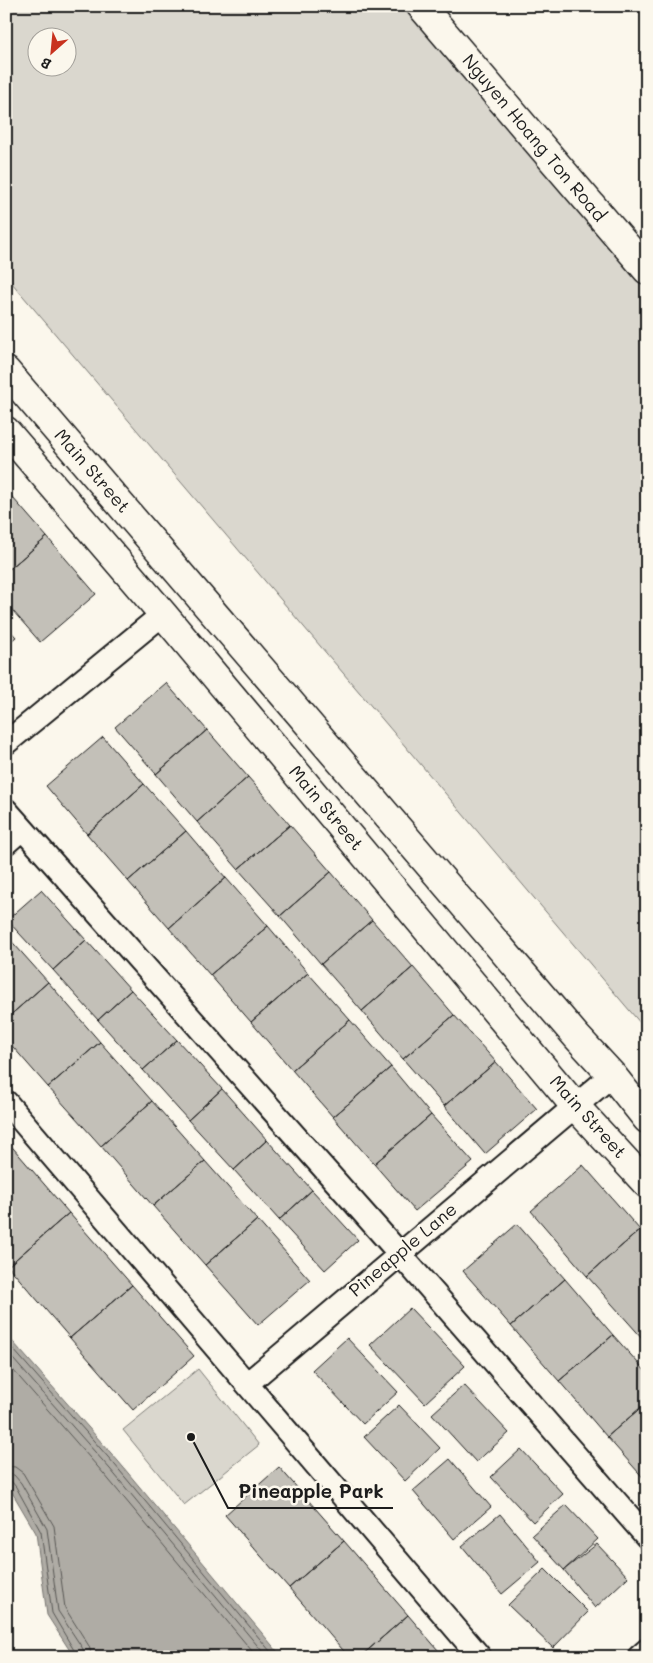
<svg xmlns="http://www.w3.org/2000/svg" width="653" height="1663" viewBox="0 0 653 1663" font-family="Mali,sans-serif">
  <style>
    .green { fill: #dad7ce; stroke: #7b7a75; fill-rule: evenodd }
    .water { fill: #afaca5; stroke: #74726e }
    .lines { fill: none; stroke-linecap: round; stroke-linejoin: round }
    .shore { stroke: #575653; stroke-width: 1 }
    .building { fill: #c3c0b8; stroke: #1c1c1c }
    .street-casing { stroke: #1c1c1c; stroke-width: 26 }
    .secondary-casing { stroke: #1c1c1c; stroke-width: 31 }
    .street { stroke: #fbf7ec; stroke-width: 22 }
    .secondary { stroke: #fbf7ec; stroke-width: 28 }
    .labels { text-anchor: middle; stroke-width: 5; stroke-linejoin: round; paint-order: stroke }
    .street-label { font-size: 18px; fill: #1c1c1c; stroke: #fbf7ec }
    .leader { fill: none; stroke: #1c1c1c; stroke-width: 2 }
    .callout-dot { fill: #1c1c1c; stroke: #fbf7ec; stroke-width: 2 }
    .callout-label { font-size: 19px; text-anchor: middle; font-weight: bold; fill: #1c1c1c; stroke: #fbf7ec; stroke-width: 5; stroke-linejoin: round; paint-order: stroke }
  </style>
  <rect width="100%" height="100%" fill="#fbf7ec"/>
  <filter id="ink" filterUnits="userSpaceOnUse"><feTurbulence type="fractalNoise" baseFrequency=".02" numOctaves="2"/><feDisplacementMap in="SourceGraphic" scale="10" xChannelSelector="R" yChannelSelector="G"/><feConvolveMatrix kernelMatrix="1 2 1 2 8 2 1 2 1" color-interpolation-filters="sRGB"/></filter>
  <g filter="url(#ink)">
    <path class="green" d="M6,6h415l226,264v761l-641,-755zM38,38h30v30h-30z
      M198,1369l61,76 -75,60 -61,-75z"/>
    <path class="water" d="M6,1334l112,127 164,196h-208l-27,-42 -11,-82 -30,-51z"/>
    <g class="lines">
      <path class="shore" d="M6,1341l109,124 160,192
        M6,1351l104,118 157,188
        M6,1362l98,112 153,183
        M6,1466l9,1 8,6 31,53 11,82 24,38 3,11
        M6,1473l8,2 7,8 26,46 11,82 25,38 1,8
        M6,1480l5,1 5,6 25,45 11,81 26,44"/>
    </g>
    <path class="building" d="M6,490l41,47 -41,35z
      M47,537l49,57 -56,48 -34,-39v-31z
      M6,626l10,11 -10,8z
      M166,683l41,47 -51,44 -41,-47z
      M207,730l41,47 -51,45 -41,-48z
      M103,737l41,47 -57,50 -41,-48z
      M248,777l42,48 -52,44 -41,-47z
      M144,784l42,47 -58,50 -41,-47z
      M290,825l41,47 -51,44 -42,-47z
      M186,831l40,47 -57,50 -41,-47z
      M331,872l41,48 -51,44 -41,-48z
      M226,878l42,48 -58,49 -41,-47z
      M41,890l45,50 -33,30 -46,-50z
      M372,920l41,47 -51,44 -41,-47z
      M268,926l40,47 -57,49 -41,-47z
      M6,935l42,47 -42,37z
      M86,940l45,50 -33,30 -45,-50z
      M413,967l41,48 -51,44 -41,-48z
      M308,973l42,47 -58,50 -41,-48z
      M48,982l52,60 -52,45 -42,-48v-20z
      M131,990l46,50 -34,30 -45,-50z
      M454,1015l42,47 -52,44 -41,-47z
      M350,1020l41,47 -58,50 -41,-47z
      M177,1040l45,49 -34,31 -45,-50z
      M100,1042l52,59 -51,45 -53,-59z
      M496,1062l41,47 -52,45 -41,-48z
      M391,1067l40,48 -57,49 -41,-47z
      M222,1089l45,51 -33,30 -46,-50z
      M152,1101l53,60 -52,45 -52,-60z
      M431,1115l42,47 -58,49 -41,-47z
      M267,1140l45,50 -33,30 -45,-50z
      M7,1141l62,72 -61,53 -2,-1z
      M205,1161l52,59 -52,45 -52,-59z
      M583,1165l57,65 -53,46 -56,-65z
      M312,1190l46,50 -33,30 -46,-50z
      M69,1213l63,72 -62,53 -62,-72z
      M257,1220l53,60 -52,45 -53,-60z
      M517,1224l48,55 -54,47 -48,-55z
      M640,1230l7,8v100l-3,2 -57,-64z
      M565,1279l48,56 -54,46 -48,-55z
      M132,1285l62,71 -61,54 -63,-72z
      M410,1308l55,58 -40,37 -55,-58z
      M613,1335l34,38v29l-40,35 -48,-56z
      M347,1338l51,54 -35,32 -51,-54z
      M464,1385l45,48 -33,29 -44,-48z
      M647,1402v80l-40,-45z
      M399,1405l41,43 -35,33 -41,-44z
      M521,1449l42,45 -30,28 -42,-45z
      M450,1459l41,48 -37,32 -41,-48z
      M279,1467l65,74 -55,47 -64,-73z
      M566,1505l32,34 -34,31 -32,-35z
      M500,1514l40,48 -38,32 -40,-48z
      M344,1541l64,74 -48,42h-11l-60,-69z
      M597,1544l31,33 -33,31 -31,-38z
      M545,1569l43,43 -35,36 -45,-43z
      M408,1615l36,42h-84z"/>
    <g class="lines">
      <g class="street-casing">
        <path id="street" d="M6,743l157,-129
          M6,810l393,443 248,284
          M6,843l16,-14
          M6,1102l474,555
          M248,1383l364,-308
          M639,1657l8,-7"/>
      </g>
      <g class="secondary-casing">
        <path id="secondary" d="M421,6l226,264
          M6,371l570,665 36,39 35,44
          M6,431l157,183 412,492 72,78"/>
      </g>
      <use href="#street" class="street"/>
      <use href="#secondary" class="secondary"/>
    </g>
  </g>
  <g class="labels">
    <g class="street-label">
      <text transform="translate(534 138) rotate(50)" y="6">Nguyen Hoang Ton Road</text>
      <text transform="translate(92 471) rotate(49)" y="6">Main Street</text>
      <text transform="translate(326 808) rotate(50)" y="6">Main Street</text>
      <text transform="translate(588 1117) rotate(48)" y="6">Main Street</text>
      <text transform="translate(403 1250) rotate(-40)" y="6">Pineapple Lane</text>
    </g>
  </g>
  <path class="leader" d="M191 1437L228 1508H393"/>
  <circle class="callout-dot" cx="191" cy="1437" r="5"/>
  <g class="callout-label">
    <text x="311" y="1498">Pineapple Park</text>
  </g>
  <rect width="653" height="1663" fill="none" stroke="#fbf7ec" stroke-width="25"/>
  <rect x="12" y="12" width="628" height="1638" fill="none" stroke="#1c1c1c" stroke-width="2" filter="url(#ink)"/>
  <g transform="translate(52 52) rotate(207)"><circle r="24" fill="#fbf7ec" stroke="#a29f99"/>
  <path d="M0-4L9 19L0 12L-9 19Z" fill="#c8321e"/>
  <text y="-8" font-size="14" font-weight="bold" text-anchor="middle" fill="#1c1c1c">B</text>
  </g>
</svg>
